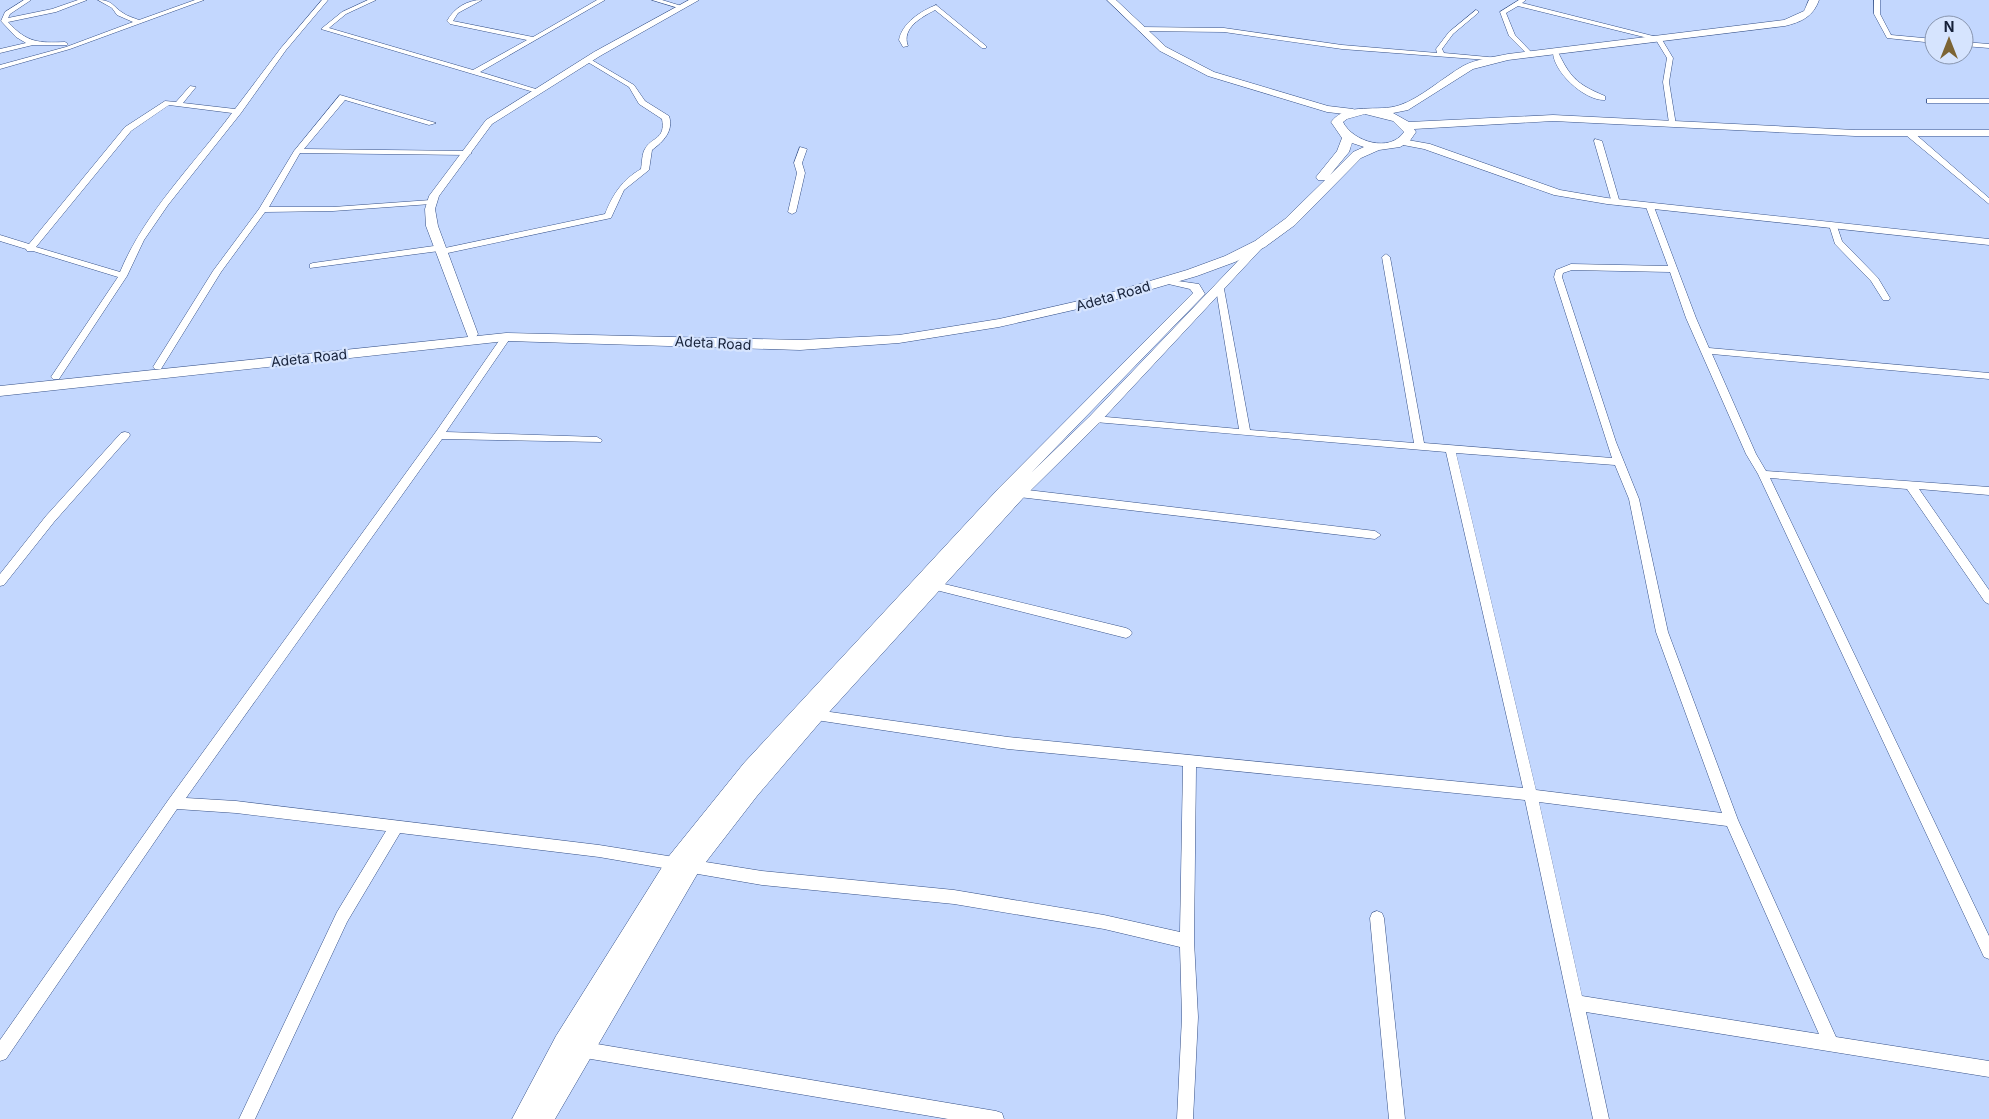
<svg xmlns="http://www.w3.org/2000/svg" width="1989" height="1119" viewBox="0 0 1989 1119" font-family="Inter,sans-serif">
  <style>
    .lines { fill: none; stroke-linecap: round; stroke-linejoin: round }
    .street-casing { stroke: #365188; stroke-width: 1 }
    .secondary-casing { stroke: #365188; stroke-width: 1 }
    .primary-casing { stroke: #365188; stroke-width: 1 }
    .street { fill: #fff; fill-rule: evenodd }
    .secondary { fill: #fff; fill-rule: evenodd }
    .primary { fill: #fff; fill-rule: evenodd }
    .labels { text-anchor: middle; stroke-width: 4.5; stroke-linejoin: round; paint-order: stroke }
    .street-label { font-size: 14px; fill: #162139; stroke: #d6e4fe }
  </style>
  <rect width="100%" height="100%" fill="#c3d7fe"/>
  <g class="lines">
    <g class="street-casing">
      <path id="street" d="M24,0h7l-21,14 -2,4 44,-9 26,-9h9l-31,12 -48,10c19,21 31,21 57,20l3,2 -1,1h-34l-33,8v-4l26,-6 -10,-6 -15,-16 4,-9z
        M98,0c15,0 15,7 25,13 4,3 11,5 16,7l56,-20h9l-134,49 -70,20v-4l66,-18 67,-25 -16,-7 -5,-7z
        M322,0h6l-42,50 -45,63 -73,92 -24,35 -17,36 -68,103h-6l-2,-2 67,-100 -85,-26h-6l-1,-2 -26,-8v-6l29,9 96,-117 40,-26 11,1 14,-16 6,1 -13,16 52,6 46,-61zM169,105l63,8c-38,51 -87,99 -112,159l-84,-25 95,-116z
        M368,0h8l-30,14 -17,14 144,42 54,-30 -77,-16 -3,-3c7,-13 20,-21 35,-21l-24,13 -5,8 80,16 64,-37h8l-125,72 59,18v2l-2,1 -216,-64 21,-17z
        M652,0h10l23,7 -3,2z
        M1519,0h7l-4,3 139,35 12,20 -4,24 7,43 -7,-2 -6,-41 4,-24 -11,-18 -138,-34 -12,7 9,22 19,20 -5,1 -20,-20 -9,-24z
        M1874,0h6v14l11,21 43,4v4l-47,-5 -13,-24z
        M936,5l50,41v2h-4l-47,-38c-13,7 -34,18 -27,36l-5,1 -4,-7c3,-17 22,-29 37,-35z
        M1476,10l2,1v2l-25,21 -11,15 2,4 55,5 2,1v2l-159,-12 -118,-17 -84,-1 -3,-2 3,-2 84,1 118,17 95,8 -1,-4 13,-17z
        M1964,42l25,2v4l-25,-2z
        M1553,50h4c13,27 19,34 48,46v4c-21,1 -54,-30 -52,-50z
        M586,59h4l44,26 11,16 24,15c5,15 -6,26 -17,34l-3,20 -25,20 -13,28 -168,36 -4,-3 -129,17v-4l3,-1 128,-18 4,3 160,-34c8,-20 17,-34 36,-45 1,-6 1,-16 4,-20 6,-12 21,-9 17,-30l-23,-15 -10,-17 -43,-26z
        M340,95l96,28 -7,2 -84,-25 -41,49 164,2 4,2 -4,2 -168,-2 -31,54h64l98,-7 4,2 -4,2 -98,7 -68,1 -44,60 -60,97h-6l-2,-2 60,-96 46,-62 35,-58z
        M1927,99h62v4h-62z
        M1907,132h6l76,66v6l-82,-68z
        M1595,139l7,2 18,62 -1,2 -7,-2 -18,-62z
        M800,147l7,2 -5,14 3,10 -9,39 -4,2 -4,-2 9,-39 -3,-10z
        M1647,205l7,2 42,111 13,30 280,25v6l-277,-25 44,100 10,17 223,16v8l-70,-6 70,101v14l-4,-2 -78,-113 -137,-11 219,458v23l-5,-2 -226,-483 -12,-20 -60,-136 -16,-46 -98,-2 -9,3 -1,4 54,165 23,57 29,133 70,188 98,217 153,24v16l-403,-65 23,107h-16l-68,-319 -329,-33 -2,174 4,76 -5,102h-16l5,-102 -2,-70 -76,-18 -150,-25 -192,-19 -163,-28 -199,-24 -53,89 -92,197h-16l98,-207 49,-81 -150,-18 -59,-4 -171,250 -6,2v-21l169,-241 266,-366 68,-98 3,-1 5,3 -65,95 151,5 5,3 -1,2 -159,-3 -256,359 50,3 363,44 163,26 192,19 150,25 76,17 3,-166 -175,-17 -192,-29 -4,-1 -2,-4 2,-4 4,-1 192,27 515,51 -77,-336 -351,-30 -5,-3 5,-3 144,13 -23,-140 4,-3 4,3 26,141 164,13 -32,-186 4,-3 4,3 34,186 188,15 -58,-181 2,-7 15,-6 97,2 -22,-59zM1456,453l159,12 14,34 27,133 66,181 -186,-23zM1539,802l188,24 92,208 -237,-38z
        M1830,223h6l6,18 36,37 12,20 -1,2h-6l-12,-19 -36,-37 -6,-19z
        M125,432l4,1 1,2 -1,2 -75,85 -50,63 -4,1v-12l46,-58 75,-83z
        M1019,489l356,42 6,4 -6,4 -356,-42 -5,-4z
        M936,582l190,46 4,2 2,3 -2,3 -4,2 -194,-49 -2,-3 2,-3z
        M1377,911l5,2 2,5 21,201h-16l-19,-201 2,-5z
        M579,1041l417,70 6,2 2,6h-56l-369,-62 -6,-2 -2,-6 2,-6z"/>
    </g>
    <g class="secondary-casing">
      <path id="secondary" d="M689,0h10l-99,56 -108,68 -53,72 -4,13 3,17 40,108 -2,3h-8l-42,-111 -1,-17 4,-13 57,-76 108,-68z
        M1107,0h9l50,47 48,25 114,34 25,3 5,3 -5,3 -26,-3 -119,-36 -48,-25z
        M1402,139l28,5 130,46 47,8 382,41v6l-382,-41 -53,-9 -130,-46 -26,-5v-4z
        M1260,241l4,1v4l-164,176 -76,75 -202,223 -65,76 -58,75 -144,248h-43l44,-83 113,-180 75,-93 255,-275 194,-195 -3,-4 -26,-6v-4l35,5 6,10 -173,178 58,-56 166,-174z"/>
    </g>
    <g class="primary-casing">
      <path id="primary" d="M1809,0h10c-6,17 -18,22 -34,26l-277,34 -35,9 -65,41 -15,3 16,9 144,-7 302,15h134v6h-134l-302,-15 -139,8 2,3 -7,10 -9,5 -21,3 -18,8 -66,67 -30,22 -30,15 -38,14 -93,27 -105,24 -100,16 -99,7 -294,-9 -506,55v-10l506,-53 294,7 99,-5 100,-16 97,-22 91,-27 38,-14 30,-15 30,-22 40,-39h-7l-2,-3 21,-26 5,-13 -11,-16c16,-21 47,-9 69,-17 19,-6 44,-28 63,-39 13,-7 31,-9 45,-12l276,-34 20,-9zM1365,114l28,7 11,11c-14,21 -51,10 -61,-10l4,-3zM1352,143l12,4 -11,5 -23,23 19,-23z"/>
    </g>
    <use href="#street" class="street"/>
    <use href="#secondary" class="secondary"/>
    <use href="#primary" class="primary"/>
  </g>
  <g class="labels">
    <g class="street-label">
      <text transform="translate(1113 296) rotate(-16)" y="5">Adeta Road</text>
      <text transform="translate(713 343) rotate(3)" y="5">Adeta Road</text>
      <text transform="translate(309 358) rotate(-6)" y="5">Adeta Road</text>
    </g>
  </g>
  <g transform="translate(1949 40)"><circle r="24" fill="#d6e4fe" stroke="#8996af"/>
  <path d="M0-4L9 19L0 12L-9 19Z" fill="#7c6434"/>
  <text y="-8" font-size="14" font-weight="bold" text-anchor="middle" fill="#162139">N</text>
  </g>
</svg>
